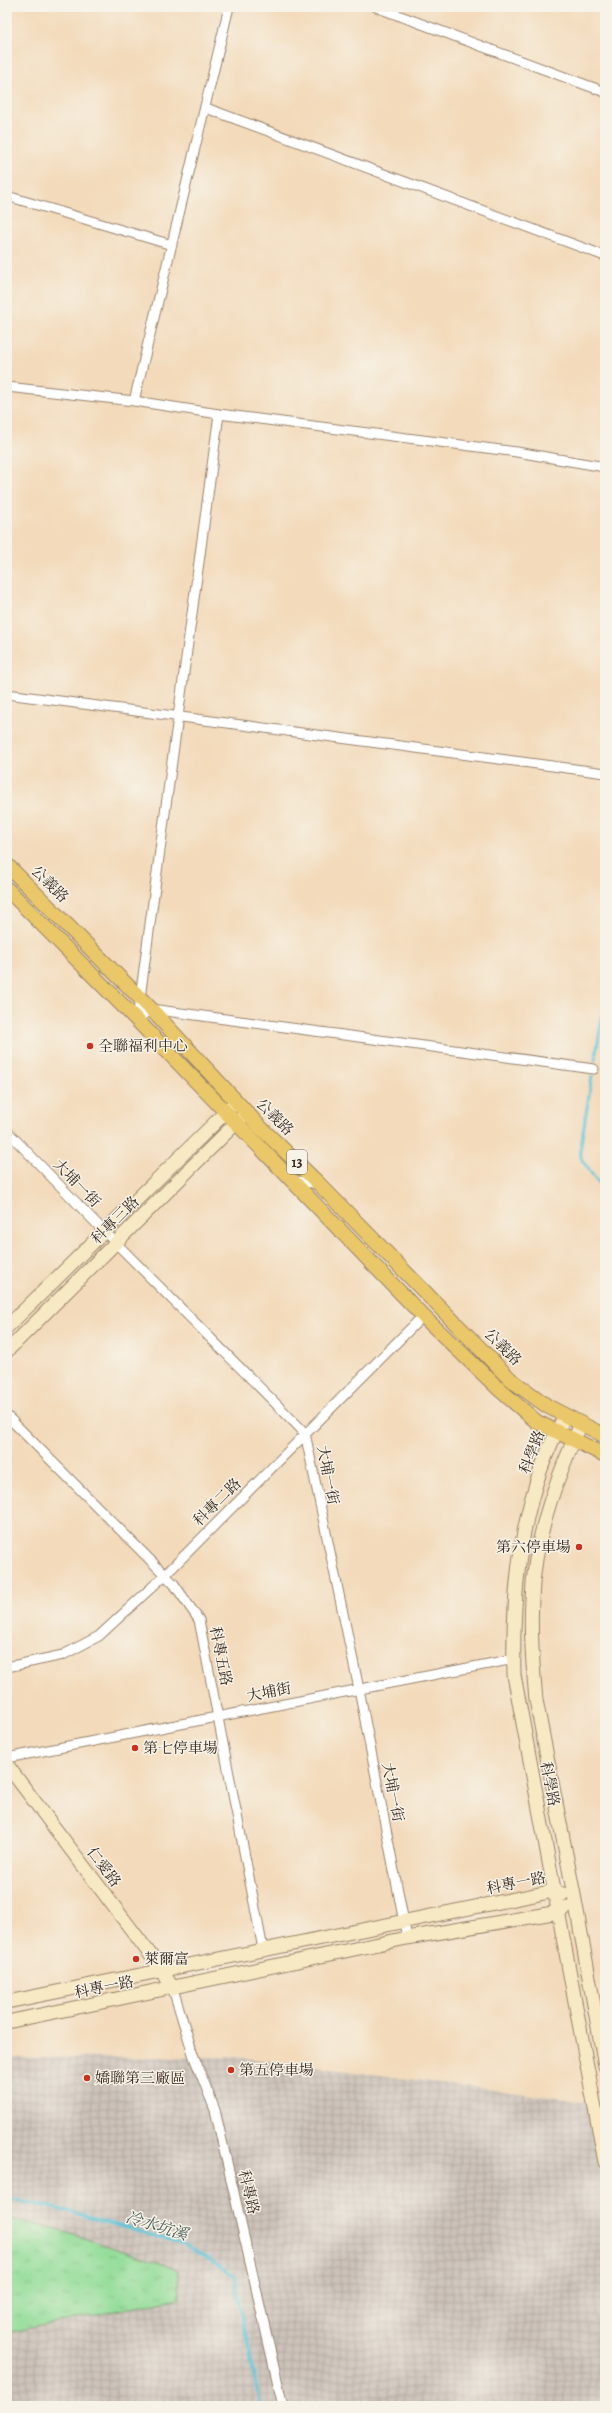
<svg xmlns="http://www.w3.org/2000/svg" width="612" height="2413" viewBox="0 0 612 2413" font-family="Alegreya,'Noto Serif TC',serif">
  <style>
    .industrial { fill: url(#industrial-grid) }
    .park { fill: url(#park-tufts); stroke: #67845c }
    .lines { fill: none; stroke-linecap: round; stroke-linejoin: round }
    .stream { stroke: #5cc4d9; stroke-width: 3 }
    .street-casing { stroke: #97826c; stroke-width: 11 }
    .secondary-casing { stroke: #97826c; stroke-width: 15 }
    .primary-casing { stroke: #97826c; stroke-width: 16 }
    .street { stroke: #fff; stroke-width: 9 }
    .secondary { stroke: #f7e9c3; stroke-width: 13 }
    .primary { stroke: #eac769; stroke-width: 14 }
    .poi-dot { fill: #c8321e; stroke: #f7f3e8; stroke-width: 1.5 }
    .labels { text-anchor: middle; stroke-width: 3; stroke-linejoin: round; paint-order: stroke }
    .shield { fill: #f7f3e8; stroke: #73665b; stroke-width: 1 }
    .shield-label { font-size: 14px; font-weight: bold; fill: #3b2a1e }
    .street-label { font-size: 15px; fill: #3b2a1e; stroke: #f7f3e8 }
    .poi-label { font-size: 15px; fill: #3b2a1e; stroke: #f7f3e8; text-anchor: start }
    .water-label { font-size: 16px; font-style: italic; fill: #455856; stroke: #f7f3e8 }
  </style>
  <defs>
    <pattern id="industrial-grid" width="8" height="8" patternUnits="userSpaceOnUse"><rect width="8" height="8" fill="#ccc2b9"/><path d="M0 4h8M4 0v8" fill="none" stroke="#b0a79f"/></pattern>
    <pattern id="park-tufts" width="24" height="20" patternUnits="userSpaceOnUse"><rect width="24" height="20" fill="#93dd99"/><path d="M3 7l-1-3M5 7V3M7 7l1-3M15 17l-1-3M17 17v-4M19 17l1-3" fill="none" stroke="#80be83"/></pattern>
  </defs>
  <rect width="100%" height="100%" fill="#f7f3e8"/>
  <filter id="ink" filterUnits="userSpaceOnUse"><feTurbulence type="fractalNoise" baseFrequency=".025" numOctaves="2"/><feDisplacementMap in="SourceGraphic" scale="8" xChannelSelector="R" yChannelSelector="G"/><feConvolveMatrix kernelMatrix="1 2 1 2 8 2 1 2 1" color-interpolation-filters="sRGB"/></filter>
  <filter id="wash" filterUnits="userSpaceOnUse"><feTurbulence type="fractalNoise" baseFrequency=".012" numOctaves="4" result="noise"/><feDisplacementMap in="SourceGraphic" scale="16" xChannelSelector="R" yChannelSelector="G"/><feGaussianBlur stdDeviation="0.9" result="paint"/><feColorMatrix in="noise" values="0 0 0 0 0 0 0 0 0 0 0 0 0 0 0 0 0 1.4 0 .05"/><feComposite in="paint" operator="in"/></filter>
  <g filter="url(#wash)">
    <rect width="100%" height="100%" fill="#f3daba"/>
    <path class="industrial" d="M237,2057l368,47v302h-598v-348z"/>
    <path class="park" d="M7,2218l49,11 122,40 2,29 -173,35z"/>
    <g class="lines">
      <path class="stream" d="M595,1060l10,-61
        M592,1076l-12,75 2,9 23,33
        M603,1472l2,9
        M7,2199l48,9 129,36 50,31 26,131"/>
    </g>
  </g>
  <g filter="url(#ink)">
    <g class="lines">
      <g class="street-casing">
        <path id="street" d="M376,7l229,85
          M206,108l399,148
          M7,196l165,49
          M7,387l127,14 85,13 298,38 88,15
          M134,401l95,-394
          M7,694l598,79
          M137,1020l82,-606
          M137,1020l14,-11 443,60
          M7,1131l91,94 207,208 54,256 48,249
          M291,1180l28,4
          M7,1416l167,168 25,36 64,329
          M7,1667l56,-12 36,-19 66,-61 258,-259
          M7,1758l507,-99
          M173,1989l21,68 21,53 68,296"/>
      </g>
      <g class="secondary-casing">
        <path id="secondary" d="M7,1327l229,-225
          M7,1351l237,-236
          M565,1416c-44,78 -53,171 -51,259l91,487
          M581,1424c-25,55 -47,114 -49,175 -2,34 1,68 4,101l39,200 30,166
          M7,1765l155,205 11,19
          M7,2002l547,-111 9,3
          M7,2022l400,-84 152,-26 7,-5"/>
      </g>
      <g class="primary-casing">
        <path id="primary" d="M7,865l144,144 108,117 60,58 191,195 37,27 58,30
          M7,889l130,131 286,296 77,74 37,32 68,33"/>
      </g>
      <use href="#street" class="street"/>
      <use href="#secondary" class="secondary"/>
      <use href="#primary" class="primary"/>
    </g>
  </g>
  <g class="poi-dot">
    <circle cx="90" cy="1046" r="4"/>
    <circle cx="579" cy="1547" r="4"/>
    <circle cx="135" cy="1748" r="4"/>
    <circle cx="136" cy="1959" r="4"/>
    <circle cx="231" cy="2070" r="4"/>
    <circle cx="87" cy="2078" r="4"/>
  </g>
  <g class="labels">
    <rect class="shield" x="287" y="1150" width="20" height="24" rx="3"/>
    <g class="shield-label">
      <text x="297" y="1167">13</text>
    </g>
    <g class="street-label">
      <text transform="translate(50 884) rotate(45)" y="5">公義路</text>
      <text transform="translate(275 1117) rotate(45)" y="5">公義路</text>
      <text transform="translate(77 1183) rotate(46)" y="5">大埔一街</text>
      <text transform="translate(115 1220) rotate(-45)" y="5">科專三路</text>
      <text transform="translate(503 1347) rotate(45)" y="5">公義路</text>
      <text transform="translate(532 1452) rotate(-69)" y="5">科學路</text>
      <text transform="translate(328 1475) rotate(79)" y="5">大埔一街</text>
      <text transform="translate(217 1502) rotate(-45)" y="5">科專二路</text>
      <text transform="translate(221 1656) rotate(79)" y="5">科專五路</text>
      <text transform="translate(269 1692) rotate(-11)" y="5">大埔街</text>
      <text transform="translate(550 1784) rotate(79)" y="5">科學路</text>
      <text transform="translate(393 1792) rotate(79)" y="5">大埔一街</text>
      <text transform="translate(104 1867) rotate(53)" y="5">仁愛路</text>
      <text transform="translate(516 1883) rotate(-11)" y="5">科專一路</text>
      <text transform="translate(104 1987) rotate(-11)" y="5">科專一路</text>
      <text transform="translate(249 2192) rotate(77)" y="5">科專路</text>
    </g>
    <g class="poi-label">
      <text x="98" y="1051">全聯福利中心</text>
      <text x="571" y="1552" text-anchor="end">第六停車場</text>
      <text x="143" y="1753">第七停車場</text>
      <text x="144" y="1964">萊爾富</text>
      <text x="239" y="2075">第五停車場</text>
      <text x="95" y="2083">嬌聯第三廠區</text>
    </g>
    <g class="water-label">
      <text transform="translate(157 2225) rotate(17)" y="6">冷水坑溪</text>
    </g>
  </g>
  <rect width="612" height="2413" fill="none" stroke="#f7f3e8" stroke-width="24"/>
</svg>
